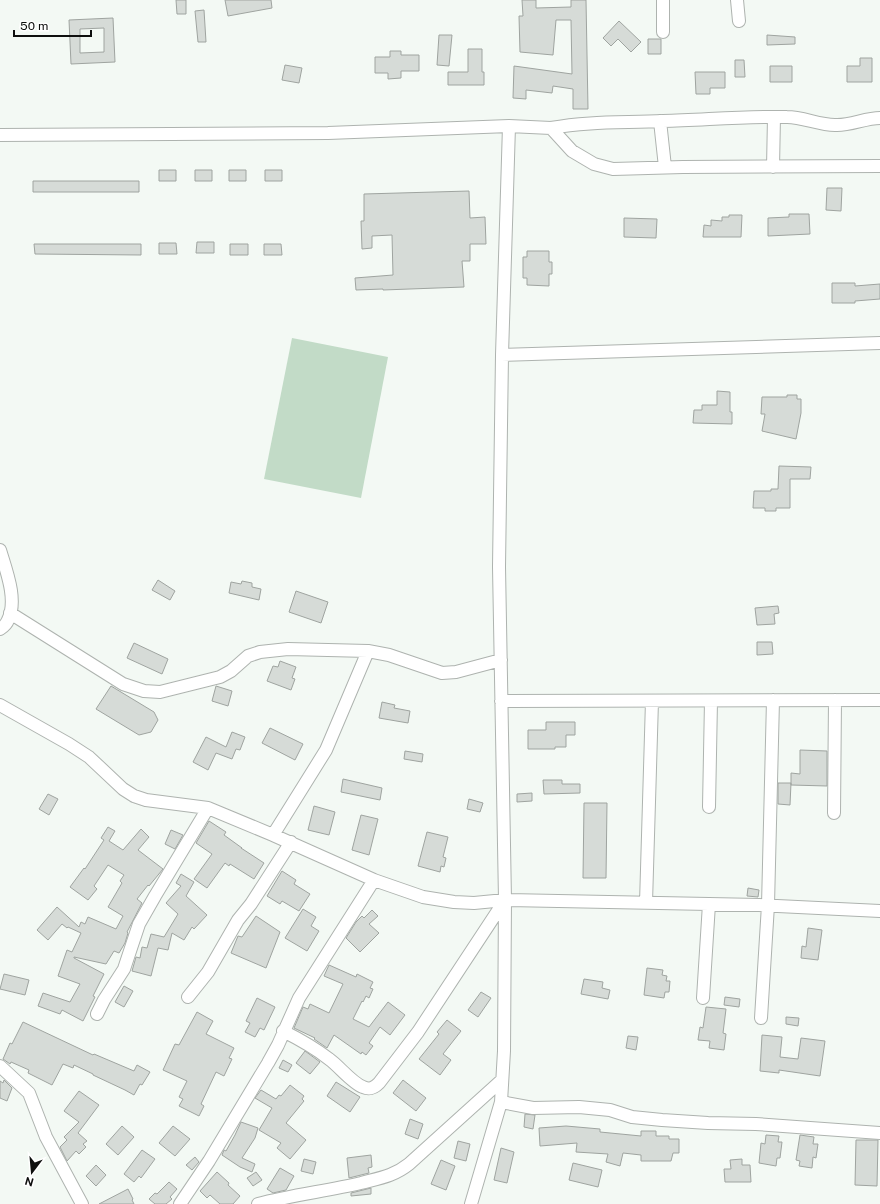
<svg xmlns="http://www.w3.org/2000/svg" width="880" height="1204" viewBox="0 0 880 1204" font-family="'Public Sans',sans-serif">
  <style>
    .green { fill: #c2dbc7 }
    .building { fill: #d6dbd7; stroke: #9fa4a0; fill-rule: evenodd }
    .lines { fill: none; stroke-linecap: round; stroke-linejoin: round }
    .minor-casing { stroke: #aeb3af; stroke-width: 14 }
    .minor { stroke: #fff; stroke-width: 12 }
  </style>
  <rect width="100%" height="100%" fill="#f3f9f4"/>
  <path class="green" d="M292,338l96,19 -27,141 -97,-19z"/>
  <path class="building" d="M176,0h10v14h-9z
    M225,0h46l1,8 -44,8z
    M522,0h14v8l35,-1v-7h15l2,109h-15v-20l-20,-3 -1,7 -26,-3v9l-13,-1 1,-32 58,8 -1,-54h-15l-3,35 -33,-3 -1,-36h4z
    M204,10l2,32h-8l-3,-31z
    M113,18l2,44 -44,2 -2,-44zM104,28v24l-24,1v-24z
    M619,21l22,21 -10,10 -13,-13 -7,7 -8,-8z
    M439,35h13l-3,31 -12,-1z
    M767,35l28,2v7l-28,1z
    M648,39h13v15h-13z
    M468,49h14v23h2v13h-36v-13h20z
    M390,51h11v4h18v16h-18v7l-13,1v-6h-13v-16h15z
    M860,58h12v24h-25v-16h13z
    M735,60h9l1,17h-10z
    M285,65l17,3 -3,15 -17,-3z
    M770,66h22v16h-22z
    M695,72h30v16h-15v6h-14z
    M159,170h17v11h-17z
    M195,170h17v11h-17z
    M229,170h17v11h-17z
    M265,170h17v11h-17z
    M33,181h106v11h-106z
    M827,188h15l-1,23 -15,-1z
    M469,191l1,27 15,-1 1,27h-16v17h-8l2,26 -81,3v-1l-27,1 -1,-12 38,-3 -1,-40 -20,1v12l-10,1 -1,-28h3v-27z
    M789,214h20l1,20 -42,2v-18l21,-1z
    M729,215h13l-1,22h-38l1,-12 7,1v-6l11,1v-4h7z
    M624,218l33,1 -1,19 -32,-1z
    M197,242h17v11h-18z
    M159,243h17l1,11h-18z
    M34,244h107v11l-106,-1z
    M230,244h18v11h-18z
    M264,244h17l1,11h-18z
    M527,251h22v11h3v12h-3v12l-22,-1v-7h-4v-21h4z
    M832,283h23v3l25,-2v15l-25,2v2h-23z
    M717,391l13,1v20h2v12l-39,-1 1,-13h8v-5h15z
    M787,395h10v4h4v14l-5,26 -34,-8 3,-17h-4l1,-17h25z
    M779,466l32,1 -1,12h-20v29h-14v3h-11v-3h-12l1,-17h17v-2h7z
    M158,580l17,11 -5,9 -18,-10z
    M242,581l10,2v4l9,2 -2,11 -30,-7 2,-11 10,2z
    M296,591l32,11 -7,21 -32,-11z
    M778,606l1,7 -5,1 1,10 -18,1 -2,-17z
    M757,642h15l1,12 -16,1z
    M134,643l34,16 -6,15 -35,-16z
    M280,661l16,6 -4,11 3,1 -4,11 -24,-9 6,-15 5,1z
    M111,686l43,26 4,8 -7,12 -12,3 -43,-26z
    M216,686l16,5 -4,15 -16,-5z
    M382,702l13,3 -1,3 16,3 -2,12 -29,-5z
    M546,722h29v13h-9v12h-11v2h-27v-19h18z
    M270,728l33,16 -8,16 -33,-17z
    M232,732l13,5 -5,13 -4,-1 -4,10 -16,-6 -8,17 -15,-8 13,-25 20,10z
    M800,750l27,1v35l-36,-1v-12l9,1z
    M405,751l18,3 -1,8 -18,-3z
    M343,779l39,9 -2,12 -39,-8z
    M543,780h19v4h18v9l-36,1z
    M778,783h13l-1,22 -12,-1z
    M532,793v8l-15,1v-8z
    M48,794l10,5 -9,16 -10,-6z
    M469,799l14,4 -3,9 -13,-3z
    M584,803h23l-1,75h-23z
    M314,806l21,6 -6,23 -21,-5z
    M361,815l17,4 -9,36 -17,-5z
    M209,821l17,11 -2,3 18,13h-1l23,15 -10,16 -24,-15 -1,2 -4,-3 -18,25 -13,-9 18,-25 -16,-11z
    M108,827l7,4 -6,10 14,9 18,-21 8,8 -11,13 25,19 -14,17 -1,-1 -11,14 5,4 -15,29 1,1 -3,10 -6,10 -5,-2 -8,13 -32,-7v1l30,16 -11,22 2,1 -12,24 -21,-11 -2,4 -22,-8 5,-13 27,9 10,-18 -22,-8 9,-26 5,2 9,-19 -13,-6 -1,1 -5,-4 -14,16 -11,-10 20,-23 22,20 2,-5 4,2 3,-7 28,12 7,-13 -15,-9 14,-24 -2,-2 4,-6 -16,-10 -14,21 3,3 -9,11 -18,-13 14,-19 1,1 19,-29 -3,-2z
    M171,830l12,5 -8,14 -10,-5z
    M427,832l21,5 -5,20 3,1 -2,9 -3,-1 -1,6 -22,-6z
    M282,871l14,9 -2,4 16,10 -11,17 -17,-10 -2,3 -13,-8z
    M181,874l13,8 -8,14 21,19 -13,14 -2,-2 -8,13 -12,-7 -4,17 -10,-2 -7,28 -19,-5 4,-14 4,1 2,-11 5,1 4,-14 13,3 14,-23 -12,-11 15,-17 -5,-3z
    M748,888l11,2 -1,7 -11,-1z
    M303,909l13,8 -5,9 8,5 -12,20 -22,-13z
    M372,910l6,6 -9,8 10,9 -19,19 -14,-14 10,-16 6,-6 2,2z
    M256,916l24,16 -14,36 -35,-15 7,-17 4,1z
    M808,928l14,2 -4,30 -17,-2 1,-12 4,1z
    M329,965l27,12 1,-3 16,8 -3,6 3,1 -4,9 -3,-2 -3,6 -1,-1 -9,18 16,8 19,-25 17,13 -15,20 -10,-8 -11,16 4,3 -7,9 -4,-3 -1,2 -27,-19 -7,13 -13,-9 1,-1 -21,-10 9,-21 5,2 2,-5 19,9 14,-29 -19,-8z
    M647,968l16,2 -1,5 5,1 -1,5h4l-1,11h-4l-1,6 -20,-3z
    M4,974l25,6 -4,15 -25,-6z
    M584,979l19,3 -1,6 8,2 -2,9 -27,-5z
    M124,986l9,5 -9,16 -9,-5z
    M481,992l10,6 -13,19 -10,-7z
    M725,997l15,2 -1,8 -15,-2z
    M257,998l18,9 -11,23 -4,-2 -5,9 -10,-5 5,-9 -4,-2z
    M706,1007l20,2 -3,24 3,1 -2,16 -15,-2 1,-7 -12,-1 2,-13 3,1z
    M197,1012l16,9 -7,13 28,14 -5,10 3,1 -8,17 -8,-4 -15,32 3,2 -5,10 -20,-10 4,-7 -4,-2 8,-16 -24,-11 12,-26 4,1z
    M786,1017l13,1 -1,8 -12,-2z
    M447,1020l14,11 -18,23 8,6 -11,15 -21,-16 20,-25 -2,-2z
    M23,1022l70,33 1,-1 40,17 3,-6 13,7 -8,13 -2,-1 -6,11 -9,-5 -32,-15v-1l-19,-9 -1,3 -10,-4 -11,21 -24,-12 1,-3 -18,-8 -1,2 -7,-5 7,-16 2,1z
    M762,1035l20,2 -2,20 18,2 3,-21 24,3 -5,35 -41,-6v3l-19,-2z
    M628,1036l10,1 -2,13 -10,-2z
    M305,1051l15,11 -10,12 -14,-11z
    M283,1060l9,5 -4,7 -9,-4z
    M4,1080l8,8 -5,13 -7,-3v-17l3,2z
    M403,1080l23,18 -10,13 -23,-18z
    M336,1082l24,15 -10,15 -23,-16z
    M290,1085l14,11 -2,3 2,2 -18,22 20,17 -16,19 -13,-11 4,-5 -22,-13 13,-22 -17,-10 6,-8 15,9 3,-4 2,1z
    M79,1091l20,14 -21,28 9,8 -4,3 3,3 -7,7 -3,-3 -9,10 -7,-14 7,-7 -3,-3 15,-15 -15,-11z
    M525,1114l10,1 -2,14 -9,-2z
    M410,1119l13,5 -5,15 -13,-5z
    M241,1122l17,6 -3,10 -13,20 13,6 -3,8 -12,-5 -18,-12 2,-5 2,1 9,-16z
    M122,1126l12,11 -16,18 -12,-11z
    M173,1126l17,13 -15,17 -16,-13z
    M566,1126l34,3v3l41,4v-5h15v5h13v3h10v14h-6l-2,8h-30v-6l-18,-2 -3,13 -14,-4 2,-8 -32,-2 1,-9 -37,3 -1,-18z
    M766,1135l13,1 -1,6h4l-2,16h-3l-1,8 -17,-3 2,-20 4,1z
    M800,1135l14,2 -1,7h5l-2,14 -3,-1 -1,11 -13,-2 1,-5 -4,-1z
    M856,1140h22l-1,46 -22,-1z
    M458,1141l12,3 -4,17 -12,-3z
    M501,1148l13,4 -7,31 -13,-3z
    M142,1150l13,9 -14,19 -2,-2 -5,6 -10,-8z
    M371,1155l1,12 -4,1 1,5 -20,5 -2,-20z
    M195,1157l4,5 -7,8 -6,-5z
    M304,1159l12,3 -3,12 -12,-3z
    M742,1159v6h8l1,17h-26l-1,-13h7l-1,-9z
    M441,1160l14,6 -9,24 -15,-6z
    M573,1163l29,7 -4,17 -29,-7z
    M96,1165l10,10 -10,11 -10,-10z
    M280,1168l14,8 -8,14 -13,3 -6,-4z
    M217,1172l12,11 -1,2 12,11 -7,8h-13l-10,-9 -3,3 -7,-7z
    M256,1172l6,8 -9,6 -6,-8z
    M169,1182l8,7 -7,8 2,2 -6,5h-11l-6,-5 6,-6 2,1z
    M371,1188v6l-20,2v-3z
    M128,1189l5,10 -1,1 2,4h-35z"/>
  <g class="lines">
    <g class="minor-casing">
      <path id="minor" d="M663,0v32
        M737,0l2,21
        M660,121l5,46
        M551,128c38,-7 74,-5 112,-7 41,-1 83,-5 124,-4 16,0 32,8 48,8 15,1 30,-7 45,-7
        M0,135l328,-2 181,-7 42,2 21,23 22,13 19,5 70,-2 197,-1
        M773,167l1,-50
        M502,355l378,-12
        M0,550c6,20 18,50 8,70 -1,3 -5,7 -8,9
        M10,613l113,71 21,7 16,1 60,-15 11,-6 17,-15 12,-4 28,-3 80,2 21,4 53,18 14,-1 45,-12
        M501,701l379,-1
        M0,705l69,39 20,13 34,32 11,7 12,4 62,8 65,27 101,45 49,17 31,5 20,1 31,-3 254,5 121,6
        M709,807l2,-106
        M834,813l1,-113
        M273,835l53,-85 42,-99
        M646,903l6,-202
        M188,997l20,-25 30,-52 13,-16 40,-62
        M703,998l6,-94
        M97,1014l7,-14 20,-31 15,-45 16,-28 53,-88
        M761,1018l7,-113 5,-205
        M283,1031c16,8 32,17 46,28 10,7 23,24 34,28 7,3 11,1 16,-4l39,-51 87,-132
        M0,1066l29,27 17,44 36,67
        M501,1102l32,6 46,-1 31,3 22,7 30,3 46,3 48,1 124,9
        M180,1204l29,-43 59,-98 10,-18 21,-47 75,-118
        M258,1204c34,-9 69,-13 103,-21 19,-5 33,-7 48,-19l93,-84
        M471,1204l30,-102 3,-51 1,-151 -6,-333 3,-212 7,-229"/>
    </g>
    <use href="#minor" class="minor"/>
  </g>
  <g transform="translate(32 1172) rotate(196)" stroke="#ffffff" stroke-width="3" paint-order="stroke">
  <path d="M0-3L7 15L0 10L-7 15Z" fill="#0e0f0e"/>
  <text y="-6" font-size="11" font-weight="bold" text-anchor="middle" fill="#0e0f0e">N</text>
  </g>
  <path d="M14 30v6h77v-6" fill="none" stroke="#0e0f0e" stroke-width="2"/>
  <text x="20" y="30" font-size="12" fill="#0e0f0e" stroke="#ffffff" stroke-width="3" paint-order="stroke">50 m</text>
</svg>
